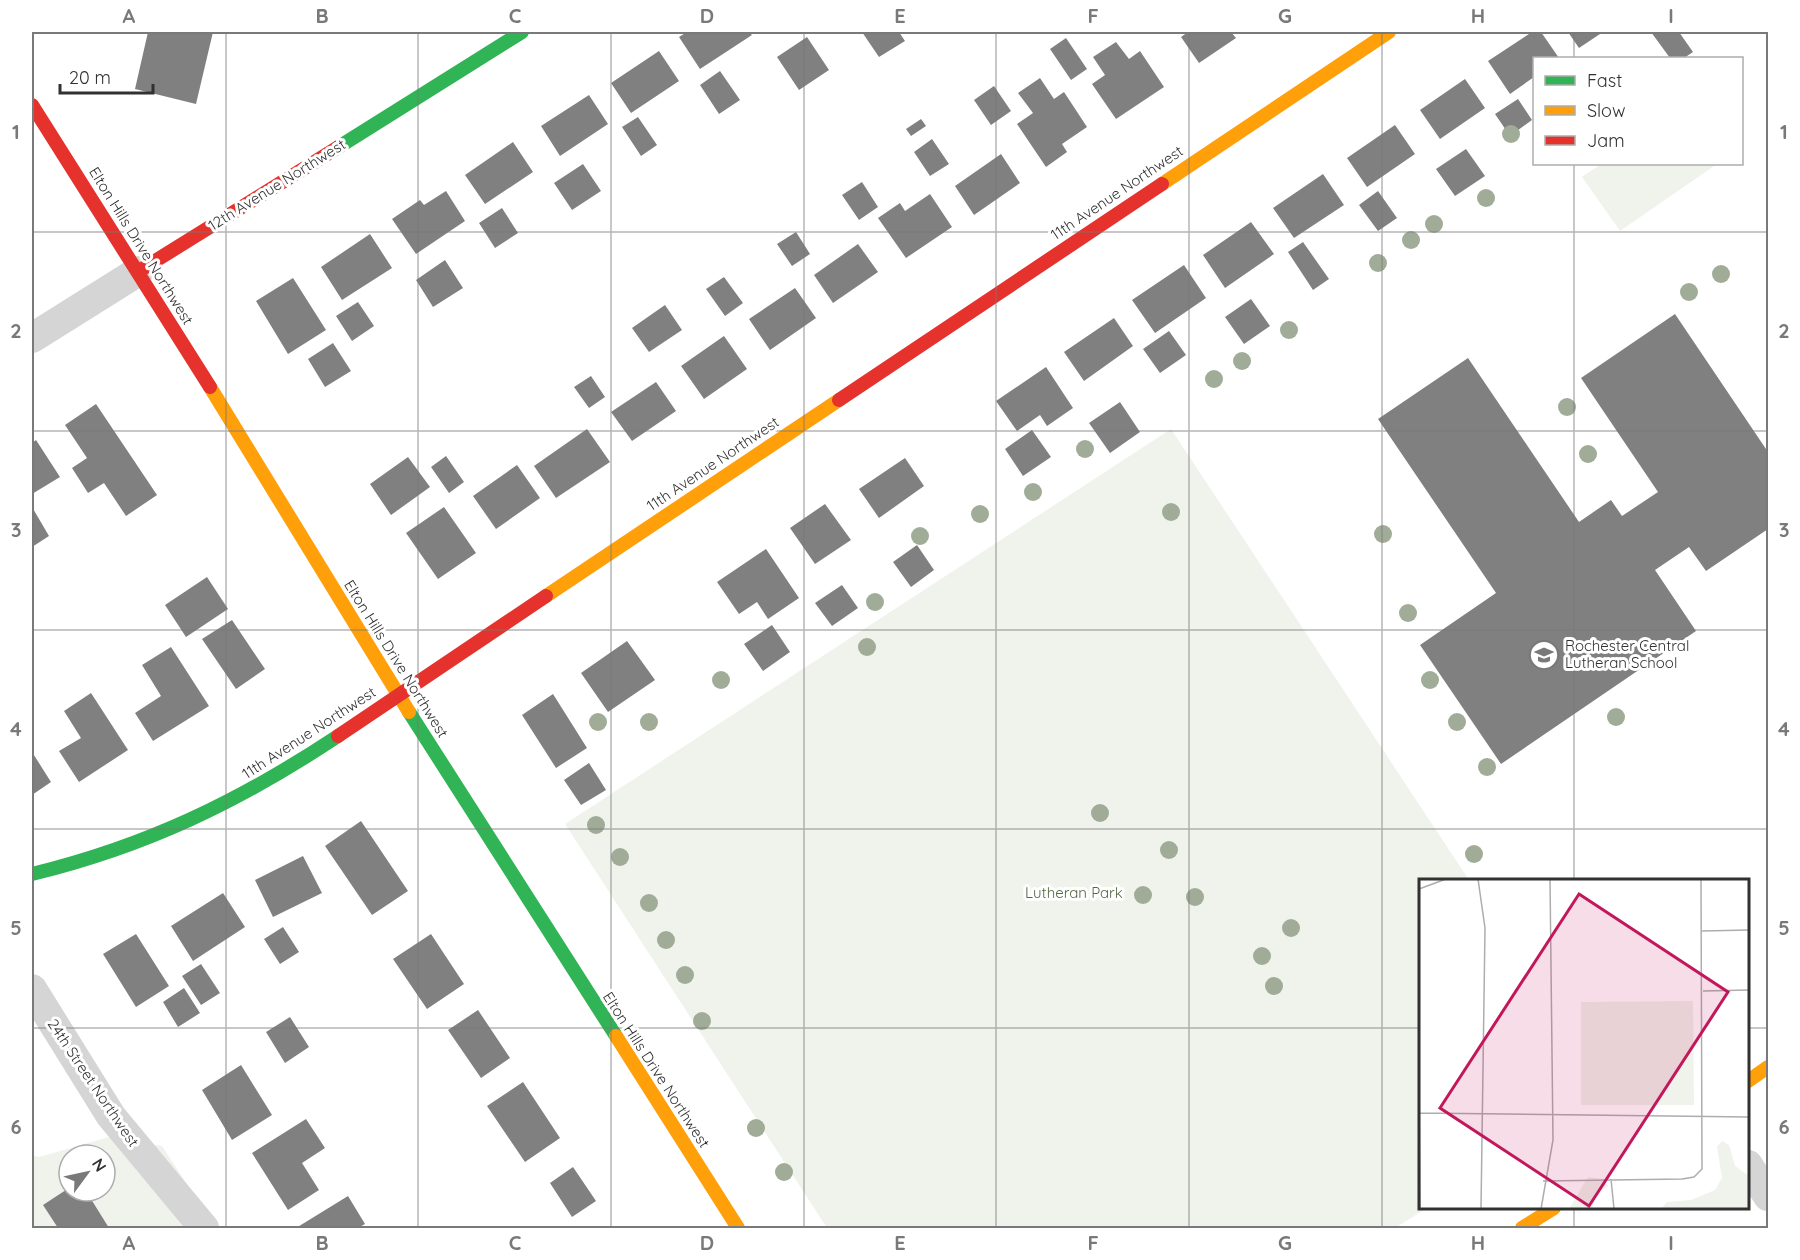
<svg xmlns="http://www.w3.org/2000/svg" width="1800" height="1260" viewBox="0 0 1800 1260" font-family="Quicksand,sans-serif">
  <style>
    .green { fill: #f0f3ec; fill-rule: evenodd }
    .building { fill: #808080 }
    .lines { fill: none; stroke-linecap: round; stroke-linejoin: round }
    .street { stroke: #d5d5d5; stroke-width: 30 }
    .fast { stroke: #30b455; stroke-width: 14 }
    .slow { stroke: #ff9f0a; stroke-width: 14 }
    .jam { stroke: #e5322d; stroke-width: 14 }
    .tree { fill: #a0ac97 }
    .grid { fill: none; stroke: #797979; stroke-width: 1.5; stroke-opacity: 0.55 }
    .labels { text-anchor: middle; stroke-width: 6; stroke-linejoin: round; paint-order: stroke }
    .street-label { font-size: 15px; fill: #313131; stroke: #fff }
    .poi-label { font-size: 15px; fill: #313131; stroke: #fff; text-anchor: start }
    .park-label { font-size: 15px; fill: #536942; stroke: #fff }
    .inset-road { fill: none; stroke: #adadad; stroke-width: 1.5 }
    .view { fill: #c2185b; fill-opacity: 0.15; stroke: #c2185b; stroke-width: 3 }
    .inset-edge { fill: none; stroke: #313131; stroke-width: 3 }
    .neatline { fill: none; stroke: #797979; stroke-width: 2 }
    .grid-label { font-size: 20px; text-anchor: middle; font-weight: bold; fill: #797979 }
  </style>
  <rect width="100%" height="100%" fill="#fff"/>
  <path class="green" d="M1601,164h116l-97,67 -38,-54z
    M1171,429l298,451h-49v328h7l-32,20h-568l-262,-404z
    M109,1137l53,9 34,52 13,30h-177v-73l7,2zM69,1155h36v36h-36z"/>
  <path class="building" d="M148,32h65l-17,72 -61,-15z
    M687,32h62l3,3 -52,34 -21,-32z
    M862,32h37l6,9 -26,16z
    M1188,32h43l5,6 -37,25 -18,-26z
    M1532,32h9l18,26h-25v19l-24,17 -22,-33z
    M1568,32h35l-24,16z
    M1651,32h28l14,20 -9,6h-14z
    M807,37l22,33 -30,20 -22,-33z
    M1066,38l21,31 -16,11 -21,-31z
    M1116,42l13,17 11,-8 24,36 -48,32 -24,-35 13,-9 -12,-18z
    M659,51l20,30 -48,32 -20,-30z
    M720,71l20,29 -21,14 -19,-29z
    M1040,78l14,21 10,-7 23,35 -25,17 5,8 -21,15 -29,-43 16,-11 -15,-20z
    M1465,79l20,29 -45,31 -20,-29z
    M994,86l17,25 -20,14 -17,-25z
    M589,95l19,29 -48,32 -19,-30z
    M1518,99l14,21 -22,16 -15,-22z
    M638,117l19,28 -16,11 -19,-29z
    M921,119l5,7 -15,10 -5,-7z
    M1395,125l20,29 -48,33 -20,-29z
    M932,139l17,25 -19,12 -16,-24z
    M513,142l20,30 -48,32 -20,-29z
    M1466,149l19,27 -30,20 -19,-27z
    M1001,154l19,29 -46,32 -19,-29z
    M583,164l18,27 -29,19 -18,-27z
    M1323,174l21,31 -50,33 -21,-30z
    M862,182l16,25 -19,13 -17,-25z
    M446,191l19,30 -49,33 -24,-35 28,-19 4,5z
    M1378,191l19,27 -19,13 -19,-26z
    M930,194l22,33 -46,31 -28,-40 22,-15 5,8z
    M502,208l16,25 -23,15 -16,-25z
    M1251,222l23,32 -49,34 -22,-33z
    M796,232l14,22 -18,12 -15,-22z
    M370,234l22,34 -50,32 -21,-33z
    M1303,242l26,37 -16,11 -25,-38z
    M858,244l20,28 -45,31 -19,-28z
    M445,260l18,28 -30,19 -17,-27z
    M1184,265l22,33 -51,35 -23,-33z
    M724,277l19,26 -18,13 -19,-27z
    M293,278l33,52 -38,24 -32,-53z
    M795,288l21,30 -46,32 -21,-31z
    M1251,299l19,27 -26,18 -19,-27z
    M358,302l16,24 -22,15 -16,-25z
    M665,305l17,25 -33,22 -17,-24z
    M1675,314l93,138v77l-62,42 -17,-24 -34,23 41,61 -195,133 -81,-119 76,-52 -118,-174 90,-61 111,164 32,-22 11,16 36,-24 -77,-114z
    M1114,318l19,28 -49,35 -20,-29z
    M1169,331l17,24 -26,18 -17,-24z
    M724,336l23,33 -43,30 -23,-33z
    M333,343l18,28 -26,16 -17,-28z
    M1046,367l27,41 -26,18 -7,-11 -23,16 -21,-30z
    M591,376l14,21 -16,11 -15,-21z
    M656,382l20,29 -44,30 -21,-29z
    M1120,402l20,30 -30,21 -21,-30z
    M96,404l61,91 -31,21 -22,-33 -16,10 -16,-25 15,-10 -22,-33z
    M587,429l23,33 -54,36 -22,-32z
    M1032,430l19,27 -28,19 -18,-27z
    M36,440l24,37 -28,17v-51z
    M446,456l18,26 -15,11 -18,-26z
    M408,457l22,30 -39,28 -21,-31z
    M905,458l19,28 -45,32 -20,-29z
    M517,465l23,33 -44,31 -23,-33z
    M825,504l26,36 -36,24 -25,-36z
    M32,507l17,29 -17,11z
    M444,507l32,46 -38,26 -32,-46z
    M917,545l17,25 -23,17 -18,-25z
    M766,549l33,49 -31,21 -11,-17 -18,12 -22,-32z
    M207,577l21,32 -42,28 -21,-32z
    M842,585l16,23 -26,18 -17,-23z
    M232,620l33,49 -29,20 -34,-50z
    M772,625l18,27 -27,19 -19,-27z
    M627,641l28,39 -47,32 -27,-39z
    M171,647l38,59 -56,35 -18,-28 26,-17 -19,-31z
    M91,693l37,57 -49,32 -20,-31 22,-13 -17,-27z
    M553,694l34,54 -31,20 -34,-53z
    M32,752l19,30 -19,13z
    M589,763l17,27 -25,15 -17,-25z
    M361,821l47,70 -36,24 -47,-69z
    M303,856l19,37 -49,24 -18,-37z
    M223,893l22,34 -52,34 -22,-35z
    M283,927l16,25 -19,12 -16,-25z
    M136,934l33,52 -33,21 -33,-53z
    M431,934l33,50 -37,25 -34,-50z
    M201,964l19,29 -19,12 -19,-29z
    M184,988l16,25 -22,14 -15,-25z
    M478,1010l32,48 -29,20 -33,-48z
    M290,1017l19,30 -24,16 -19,-31z
    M241,1065l31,50 -40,25 -30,-50z
    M523,1082l37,56 -35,24 -38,-56z
    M306,1119l19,29 -23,15 17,27 -31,20 -36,-57z
    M573,1167l23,34 -24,16 -22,-34z
    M69,1188v3h17l23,37h-51l-15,-23z
    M348,1196l17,28 -7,4h-62z"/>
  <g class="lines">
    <path class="street" d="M32,338l107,-67
      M32,989l79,127 93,112
      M1748,1165l20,31"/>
    <path class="fast" d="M337,148l185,-116
      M409,712l207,324
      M32,874c115,-28 208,-73 306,-138"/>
    <path class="slow" d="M1162,184l227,-152
      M210,387l199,325
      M546,596l293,-196
      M616,1036l122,192
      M1748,1081l20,-14
      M1522,1228l32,-20"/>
    <path class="jam" d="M32,105l178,282
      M139,271l198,-123
      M839,400l323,-216
      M338,736l208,-140"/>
  </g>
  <g class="tree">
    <circle cx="1511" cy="134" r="9"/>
    <circle cx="1486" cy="198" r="9"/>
    <circle cx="1434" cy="224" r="9"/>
    <circle cx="1411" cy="240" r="9"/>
    <circle cx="1378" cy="263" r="9"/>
    <circle cx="1721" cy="274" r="9"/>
    <circle cx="1689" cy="292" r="9"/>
    <circle cx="1289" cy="330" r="9"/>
    <circle cx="1242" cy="361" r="9"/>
    <circle cx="1214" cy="379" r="9"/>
    <circle cx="1567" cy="407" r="9"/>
    <circle cx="1085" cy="449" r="9"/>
    <circle cx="1588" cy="454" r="9"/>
    <circle cx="1033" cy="492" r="9"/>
    <circle cx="1171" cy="512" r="9"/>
    <circle cx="980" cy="514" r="9"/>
    <circle cx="1383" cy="534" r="9"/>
    <circle cx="920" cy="536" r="9"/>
    <circle cx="875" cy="602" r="9"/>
    <circle cx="1408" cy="613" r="9"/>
    <circle cx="867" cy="647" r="9"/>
    <circle cx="721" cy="680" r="9"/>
    <circle cx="1430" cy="680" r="9"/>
    <circle cx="1616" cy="717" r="9"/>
    <circle cx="598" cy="722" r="9"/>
    <circle cx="649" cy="722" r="9"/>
    <circle cx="1457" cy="722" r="9"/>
    <circle cx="1487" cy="767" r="9"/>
    <circle cx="1100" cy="813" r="9"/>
    <circle cx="596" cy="825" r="9"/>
    <circle cx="1169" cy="850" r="9"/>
    <circle cx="1474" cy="854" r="9"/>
    <circle cx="620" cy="857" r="9"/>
    <circle cx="1143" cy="895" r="9"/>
    <circle cx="1195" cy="897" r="9"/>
    <circle cx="649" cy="903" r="9"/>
    <circle cx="1291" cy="928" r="9"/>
    <circle cx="666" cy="940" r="9"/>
    <circle cx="1262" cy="956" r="9"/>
    <circle cx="685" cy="975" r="9"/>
    <circle cx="1274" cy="986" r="9"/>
    <circle cx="702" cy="1021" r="9"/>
    <circle cx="756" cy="1128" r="9"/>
    <circle cx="784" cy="1172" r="9"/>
  </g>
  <path class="grid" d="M226,32v1196M418,32v1196M611,32v1196M804,32v1196M996,32v1196M1189,32v1196M1382,32v1196M1574,32v26M1574,164v716M32,232h1736M32,431h1736M32,630h1736M32,829h1736M32,1028h1388M1748,1028h20M1574,1208v20"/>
  <defs>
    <g id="school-ring" transform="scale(1.5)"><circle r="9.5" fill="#fff" stroke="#797979" stroke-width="1.5"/><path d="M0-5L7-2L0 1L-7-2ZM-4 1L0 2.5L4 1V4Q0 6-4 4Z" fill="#797979"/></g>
  </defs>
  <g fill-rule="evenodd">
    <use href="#school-ring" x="1544" y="655"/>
  </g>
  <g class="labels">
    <g class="street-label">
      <text transform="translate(277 185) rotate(-32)" y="5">12th Avenue Northwest</text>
      <text transform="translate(1117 193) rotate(-34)" y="5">11th Avenue Northwest</text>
      <text transform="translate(141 246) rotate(58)" y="5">Elton Hills Drive Northwest</text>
      <text transform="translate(713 464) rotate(-34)" y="5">11th Avenue Northwest</text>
      <text transform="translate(396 659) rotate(58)" y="5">Elton Hills Drive Northwest</text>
      <text transform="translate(309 733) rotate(-33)" y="5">11th Avenue Northwest</text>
      <text transform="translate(656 1070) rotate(57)" y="5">Elton Hills Drive Northwest</text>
      <text transform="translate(93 1083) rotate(56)" y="5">24th Street Northwest</text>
    </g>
    <g class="poi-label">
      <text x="1565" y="651">Rochester Central<tspan x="1565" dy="17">Lutheran School</tspan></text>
    </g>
    <g class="park-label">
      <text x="1074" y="898">Lutheran Park</text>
    </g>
  </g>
  <g transform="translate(1419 879)">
    <rect width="330" height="330" fill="#fff"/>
    <path d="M274,122l1,104h-113v-103zM303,262l7,4 6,21 14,10v33h-88l6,-7 24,-2 24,-10 7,-12 -5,-31zM169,298l16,2 4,7 -12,8 -4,15h-23z" fill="#f0f3ec"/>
    <path class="inset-road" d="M59,0l7,49 -4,281M0,10l27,-10M283,52l47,-1M284,112l46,-1M0,191l1,139M0,234l330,4M192,300l3,30M124,302l139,-2 12,-2 8,-8 -1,-290M122,330l12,-69 -3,-261"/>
    <path class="view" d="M160,15l149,98 -139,214 -149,-98z"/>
    <rect width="330" height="330" class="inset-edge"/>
  </g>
  <rect width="1800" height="1260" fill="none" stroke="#ffffff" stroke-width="66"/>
  <rect x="1533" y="57" width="210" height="108" fill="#ffffff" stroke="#adadad" stroke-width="1.5"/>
  <rect x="1545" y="76" width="30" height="9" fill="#30b455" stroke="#adadad" stroke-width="1.5"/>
  <text x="1587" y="87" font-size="18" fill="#313131">Fast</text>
  <rect x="1545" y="106" width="30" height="9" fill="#ff9f0a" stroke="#adadad" stroke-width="1.5"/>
  <text x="1587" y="117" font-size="18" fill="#313131">Slow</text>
  <rect x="1545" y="136" width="30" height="9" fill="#e5322d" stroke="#adadad" stroke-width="1.5"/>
  <text x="1587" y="147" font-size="18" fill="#313131">Jam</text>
  <g transform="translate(87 1173) rotate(57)"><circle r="28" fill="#ffffff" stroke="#adadad" stroke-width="1.5"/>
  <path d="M0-4.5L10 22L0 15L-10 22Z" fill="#797979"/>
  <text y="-9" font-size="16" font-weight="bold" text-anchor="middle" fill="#313131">N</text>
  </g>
  <path d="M60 84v9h93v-9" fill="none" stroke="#313131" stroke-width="3"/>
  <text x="69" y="84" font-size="18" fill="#313131" stroke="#ffffff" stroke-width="4.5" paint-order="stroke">20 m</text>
  <rect x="33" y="33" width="1734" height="1194" class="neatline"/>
  <g class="grid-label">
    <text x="129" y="23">A</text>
    <text x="322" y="23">B</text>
    <text x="515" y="23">C</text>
    <text x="707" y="23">D</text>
    <text x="900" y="23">E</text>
    <text x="1093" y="23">F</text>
    <text x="1285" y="23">G</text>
    <text x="1478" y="23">H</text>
    <text x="1671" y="23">I</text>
    <text x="16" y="139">1</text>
    <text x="1784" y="139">1</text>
    <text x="16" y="338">2</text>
    <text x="1784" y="338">2</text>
    <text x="16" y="537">3</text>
    <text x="1784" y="537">3</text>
    <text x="16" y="736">4</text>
    <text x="1784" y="736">4</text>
    <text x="16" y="935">5</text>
    <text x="1784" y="935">5</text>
    <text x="16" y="1134">6</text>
    <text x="1784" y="1134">6</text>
    <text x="129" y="1250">A</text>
    <text x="322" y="1250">B</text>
    <text x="515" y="1250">C</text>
    <text x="707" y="1250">D</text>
    <text x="900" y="1250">E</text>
    <text x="1093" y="1250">F</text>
    <text x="1285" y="1250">G</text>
    <text x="1478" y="1250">H</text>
    <text x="1671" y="1250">I</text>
  </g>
</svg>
